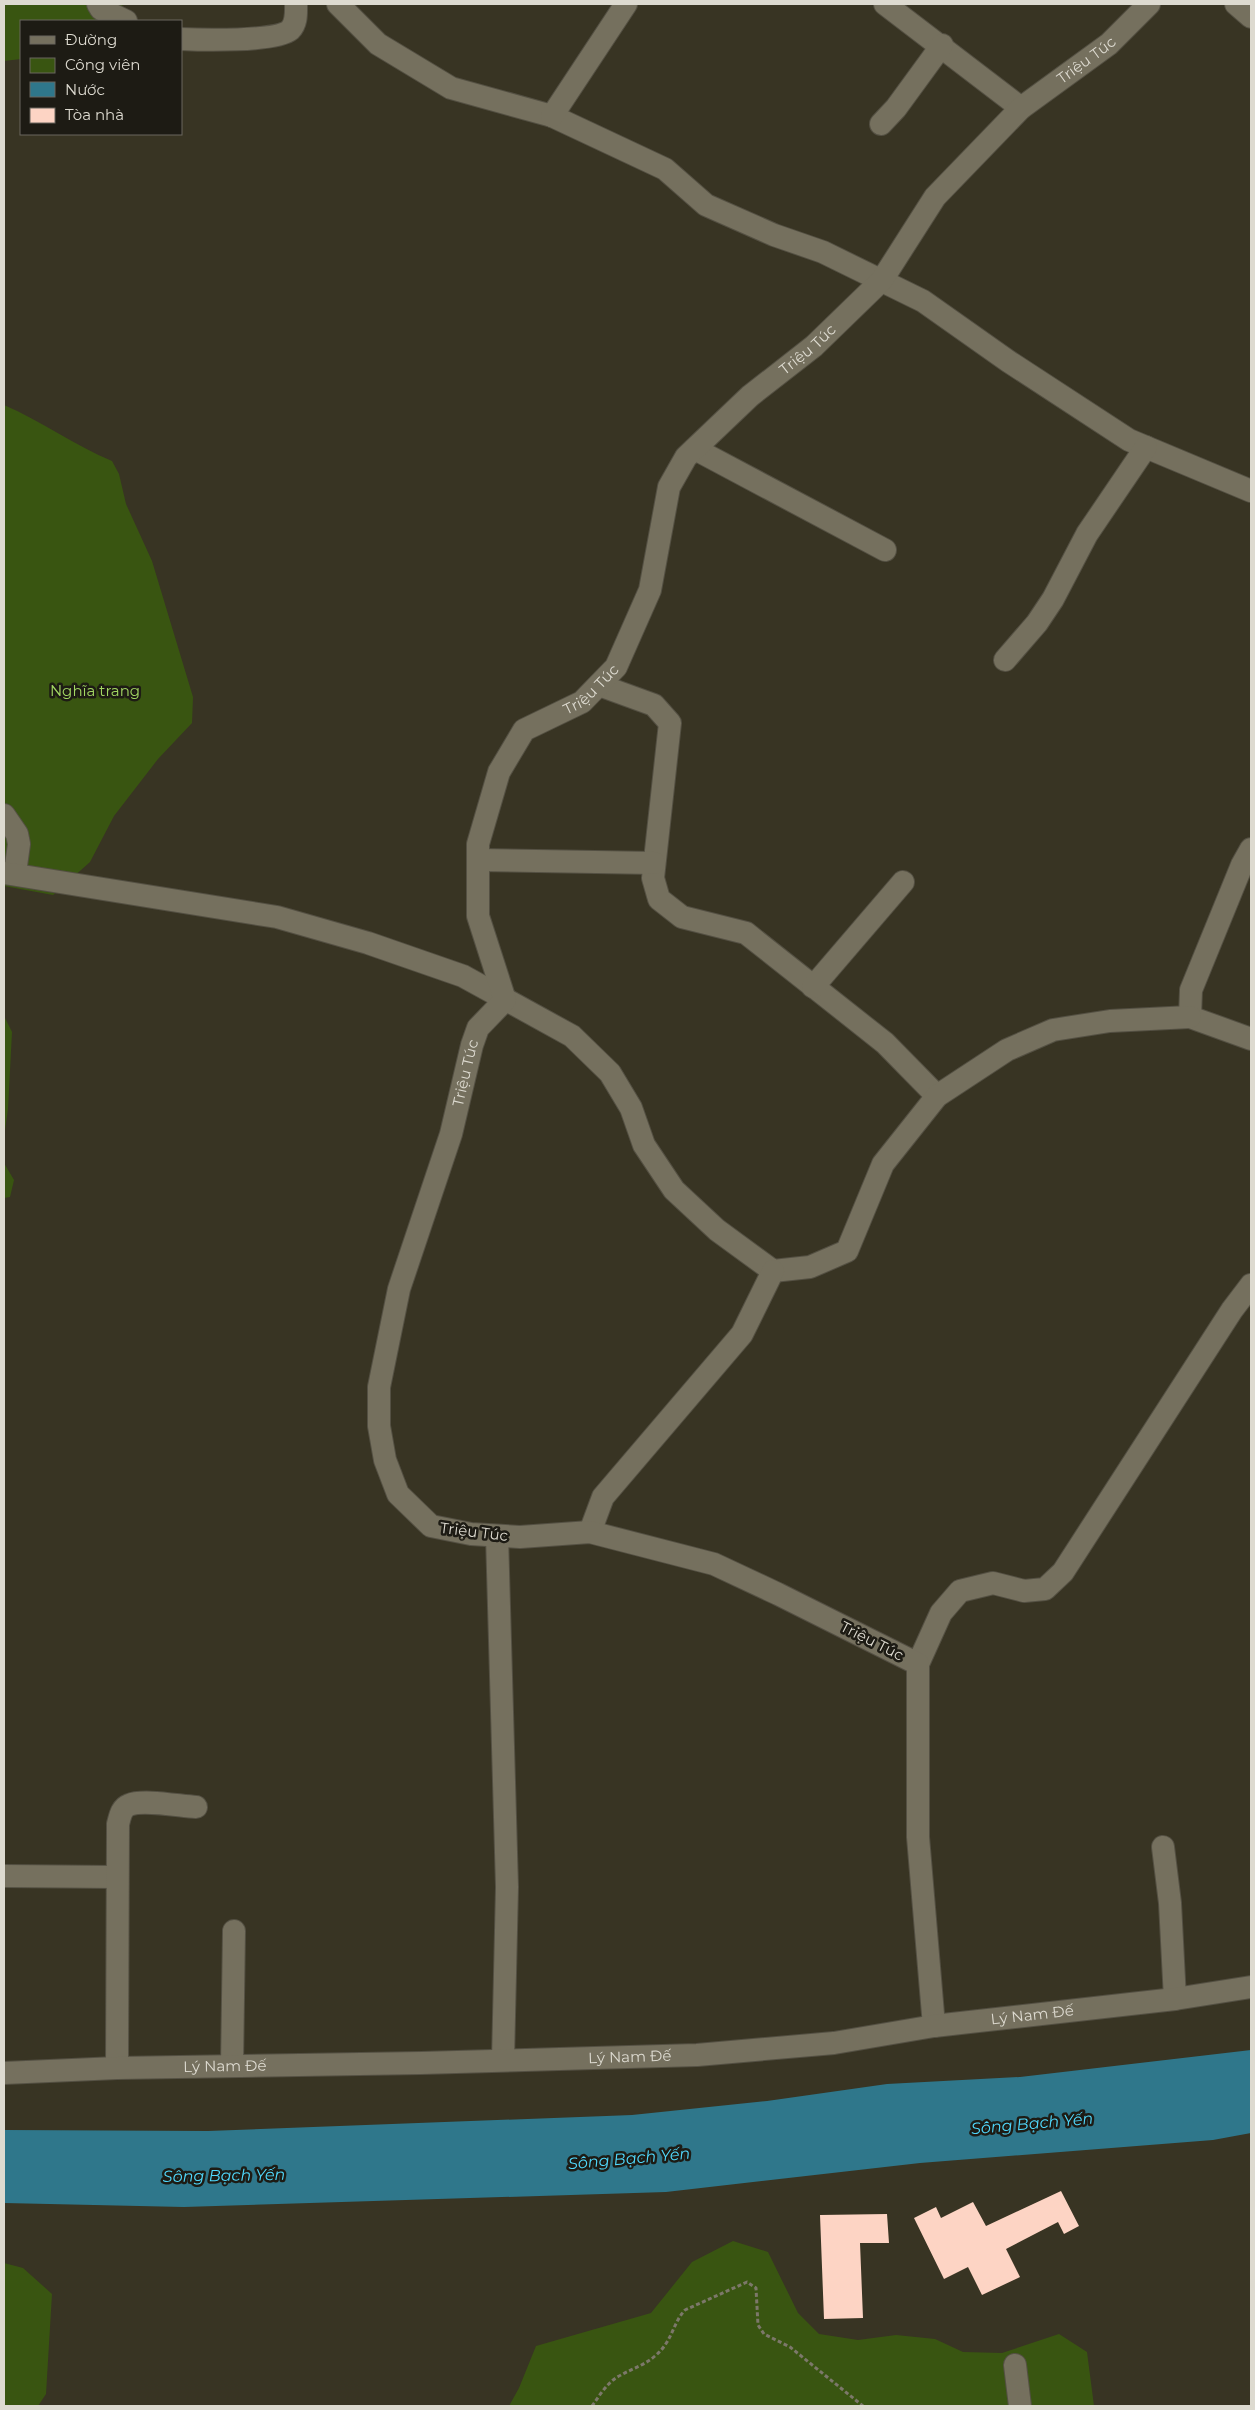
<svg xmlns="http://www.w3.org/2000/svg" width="1255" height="2410" viewBox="0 0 1255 2410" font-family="Montserrat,sans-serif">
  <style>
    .green { fill: #395511 }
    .water { fill: #2f778b }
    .building { fill: #fdd4c4 }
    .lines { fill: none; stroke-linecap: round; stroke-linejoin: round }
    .minor-casing { stroke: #545043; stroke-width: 24 }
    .path { stroke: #7c786a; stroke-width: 3; stroke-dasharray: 4 2.5; stroke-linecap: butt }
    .minor { stroke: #75705e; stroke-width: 22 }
    .labels { text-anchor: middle; stroke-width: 5; stroke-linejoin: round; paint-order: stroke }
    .street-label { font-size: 15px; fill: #dddad0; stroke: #1d1b14 }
    .park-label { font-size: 15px; fill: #a3d863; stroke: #1d1b14 }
    .water-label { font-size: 16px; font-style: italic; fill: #50d9fd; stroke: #1d1b14 }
  </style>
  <rect width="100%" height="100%" fill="#383423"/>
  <path class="green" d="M4,4h120l-17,17h-86v38l-17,2z
    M4,405c37,16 70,40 108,56l7,13 7,30 26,57 41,136 -1,26 -34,36 -44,57 -24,46 -37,33 -49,-9z
    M4,1016l8,16 -4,77 -4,28z
    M4,1163l10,17 -4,17 -6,1z
    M733,2241l35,11 30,61 21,21 39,6 38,-5 39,4 28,13 39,1 57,-19 28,18 7,54h-585l10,-18 17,-42 115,-33 41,-51z
    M4,2263l19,5 29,26 -6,100 -8,12h-34z"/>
  <path class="water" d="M1251,2050v83l-38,7 -293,23 -254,29 -482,15 -180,-4v-73l204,1 424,-16 135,-14 120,-17 133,-7z"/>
  <path class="building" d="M1061,2191l18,35 -15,8 -6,-12 -52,27 14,28 -38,18 -14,-28 -24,12 -30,-61 22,-11 5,11 32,-16 13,24z
    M887,2214l2,29h-29l3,75 -39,1 -4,-104z"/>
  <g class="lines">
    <g class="minor-casing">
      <g id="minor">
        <path d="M98,4l3,5 25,12"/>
        <path d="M338,4l40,40 73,44 101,28 113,53 41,36 68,30 49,17 100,49 85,60 121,79 122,51"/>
        <path d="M885,4l136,104"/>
        <path d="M1236,4l15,13"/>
        <path d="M181,39c20,1 95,3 109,-9 7,-7 6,-17 6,-26"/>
        <path d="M552,116l74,-112"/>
        <path d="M881,124l15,-16 46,-63"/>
        <path d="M695,449l190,101"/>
        <path d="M1005,660l32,-37 16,-24 34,-65 59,-87"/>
        <path d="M599,685l55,20 16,18 -17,155 6,21 23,18 64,16 139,110 52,53"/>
        <path d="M4,815l13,19 2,10 -4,29"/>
        <path d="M1251,849l-9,16 -51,125 -1,27 61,22"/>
        <path d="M478,860l176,3"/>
        <path d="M4,873l273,44 91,26 95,33 109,60 38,37 21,35 13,37 30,45 43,40 56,41 37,-4 37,-16 36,-87 54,-68 70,-46 46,-20 57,-9 80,-4"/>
        <path d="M813,987l90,-105"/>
        <path d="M590,1532l13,-35 139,-163 31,-63"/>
        <path d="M497,1536l10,351 -4,173"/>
        <path d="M918,1664l23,-51 19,-22 33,-8 31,8 21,-2 18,-17 169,-262 19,-25"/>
        <path d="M1163,1847l7,56 5,96"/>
        <path d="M4,1876l113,1"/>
        <path id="s1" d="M934,2026l-16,-189v-173l-140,-70 -64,-30 -124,-32 -70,5 -49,-3 -40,-8 -33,-32 -13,-34 -6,-34v-39l20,-98 52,-155 21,-89 6,-17 27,-28 -27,-84v-72l21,-72 25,-42 58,-28 34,-35 34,-77 19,-103 17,-30 64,-61 64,-50 68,-66 53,-83 86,-89 88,-64 40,-40"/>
        <path d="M232,2066l2,-135"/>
        <path d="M117,2068l1,-244c2,-7 3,-16 11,-19 14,-6 50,1 67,2"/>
        <path id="s2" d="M4,2073l113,-5 304,-5 276,-8 137,-12 100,-17 241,-27 76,-12"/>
        <path d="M1015,2365l5,41"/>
      </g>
    </g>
    <path class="path" d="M592,2406c8,-11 16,-25 29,-31 12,-7 24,-10 34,-19 18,-15 17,-32 30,-46l62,-28 9,6 2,37 6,9 26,13 73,59"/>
    <use href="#minor" class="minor"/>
  </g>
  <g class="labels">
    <g class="street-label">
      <text dy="5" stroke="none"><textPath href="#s1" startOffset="2634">Triệu Túc</textPath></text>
      <text dy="5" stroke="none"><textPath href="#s1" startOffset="2229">Triệu Túc</textPath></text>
      <text dy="5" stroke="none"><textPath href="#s1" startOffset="1809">Triệu Túc</textPath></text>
      <text dy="5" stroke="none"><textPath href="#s1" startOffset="1360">Triệu Túc</textPath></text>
      <text transform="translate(474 1532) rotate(7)" y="5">Triệu Túc</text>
      <text transform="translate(872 1641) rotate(27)" y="5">Triệu Túc</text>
      <text dy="5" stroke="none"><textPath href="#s2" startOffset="1031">Lý Nam Đế</textPath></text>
      <text dy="5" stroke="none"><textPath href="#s2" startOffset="626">Lý Nam Đế</textPath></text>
      <text dy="5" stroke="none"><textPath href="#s2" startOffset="221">Lý Nam Đế</textPath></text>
    </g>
    <g class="park-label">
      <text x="95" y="696">Nghĩa trang</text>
    </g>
    <g class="water-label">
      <text transform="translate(1032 2123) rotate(-5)" y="6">Sông Bạch Yến</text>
      <text transform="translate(629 2158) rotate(-5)" y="6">Sông Bạch Yến</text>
      <text transform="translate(224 2175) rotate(-1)" y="6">Sông Bạch Yến</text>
    </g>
  </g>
  <rect width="1255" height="2410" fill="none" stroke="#dddad0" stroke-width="10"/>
  <rect x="20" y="20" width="162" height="115" fill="#1d1b14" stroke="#6a675f"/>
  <rect x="30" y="36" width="25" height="8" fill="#75705e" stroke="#6a675f"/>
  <text x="65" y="45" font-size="15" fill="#dddad0">Đường</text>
  <rect x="30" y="58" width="25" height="15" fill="#395511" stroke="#6a675f"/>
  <text x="65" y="70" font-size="15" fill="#dddad0">Công viên</text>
  <rect x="30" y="82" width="25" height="15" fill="#2f778b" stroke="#6a675f"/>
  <text x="65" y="95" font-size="15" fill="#dddad0">Nước</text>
  <rect x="30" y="108" width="25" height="15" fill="#fdd4c4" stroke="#6a675f"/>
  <text x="65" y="120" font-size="15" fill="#dddad0">Tòa nhà</text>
</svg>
